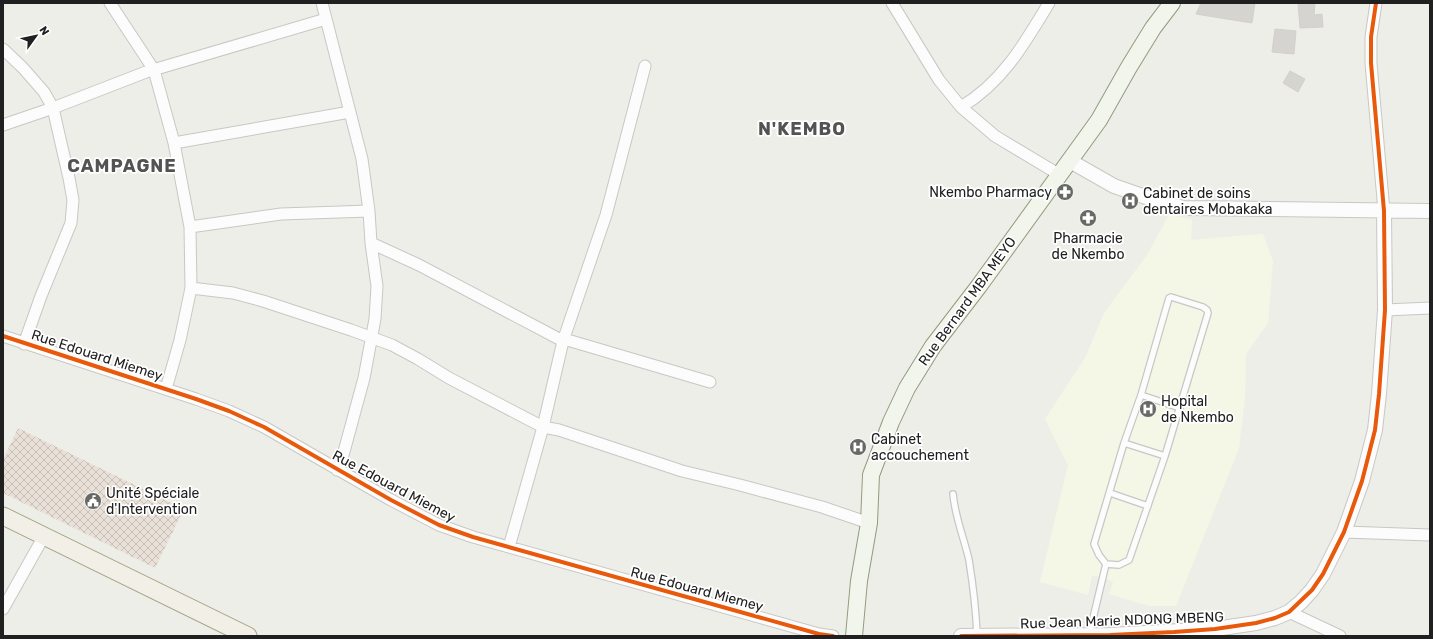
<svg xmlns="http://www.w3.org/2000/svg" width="1433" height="639" viewBox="0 0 1433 639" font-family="Rubik,sans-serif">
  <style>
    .education { fill: #f4f7e5 }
    .military { fill: url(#military-cross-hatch) }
    .building { fill: #d5d4d0; stroke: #d2d0ca }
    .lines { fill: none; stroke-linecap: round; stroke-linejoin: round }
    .service-casing { stroke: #c7c7c5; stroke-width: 8 }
    .minor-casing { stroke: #c7c7c5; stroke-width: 13 }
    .tertiary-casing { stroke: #c7c7c5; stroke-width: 16 }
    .secondary-casing { stroke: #939a7f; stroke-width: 18 }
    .primary-casing { stroke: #a5a185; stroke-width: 19 }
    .service { stroke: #fcfcfc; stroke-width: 5.5 }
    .minor { stroke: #fcfcfc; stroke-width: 11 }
    .tertiary { stroke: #fcfcfc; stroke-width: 14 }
    .secondary { stroke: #f2f5eb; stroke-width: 16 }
    .primary { stroke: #f1efe6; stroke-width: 17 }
    .cycleway-casing { stroke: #fff; stroke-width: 6 }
    .cycleway { stroke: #e8590c; stroke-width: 4 }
    .labels { text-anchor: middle; stroke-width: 3.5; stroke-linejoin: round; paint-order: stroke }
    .poi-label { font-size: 14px; fill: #202020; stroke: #fff; text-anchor: start }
    .street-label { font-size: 14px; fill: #202020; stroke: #fff }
    .district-label { font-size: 18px; font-weight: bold; letter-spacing: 1px; fill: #535353; stroke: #fff }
  </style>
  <defs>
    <pattern id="military-cross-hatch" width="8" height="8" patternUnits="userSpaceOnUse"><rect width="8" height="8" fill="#e9e1d8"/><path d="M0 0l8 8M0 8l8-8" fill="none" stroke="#c8c1b9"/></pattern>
  </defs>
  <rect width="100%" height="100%" fill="#eeeee9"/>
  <path class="education" d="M1169,215l23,5 -1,20 72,-6 10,27 -5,62 -22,31 -1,45 -6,49 -63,158h-27l-40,-12 4,-12 -10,-5 -11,-1 -4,19 -48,-13 28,-117 -23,-46 40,-61 19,-45 43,-58z"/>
  <path class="military" d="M18,428l166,81 -29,59 -152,-75v-33z"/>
  <path class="building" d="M1201,3h54l-3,20 -56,-9z
    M1298,3h17l-1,12 8,-1 1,13 -23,1z
    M1275,29l21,2 -2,23 -22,-2z
    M1290,71l15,8 -7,13 -15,-9z"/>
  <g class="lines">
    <g class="service-casing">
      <path id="service" d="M1171,297l32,10 4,3 1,3 -43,143 -36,104 -10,5 -13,-1 -7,-9 -5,-11 30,-101 17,-48 28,-97z
        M1141,395l39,13
        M1124,443l41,13
        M1110,493l38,13
        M953,494c2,23 11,44 16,66 4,25 7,50 8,75
        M1089,635l17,-71"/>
    </g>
    <g class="minor-casing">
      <path id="minor" d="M110,3l44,67 20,73 16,84 1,61 -11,52 -14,49
        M322,3l40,156 7,52 2,32 6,43 -2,33 -11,59 -22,81 -5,11
        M892,3l47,77 22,27 34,29 65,39
        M1376,3l-5,34v26l13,148
        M3,49l20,19 21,24 9,16 16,70 4,22 -2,23 -30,73 -17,48
        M961,107c41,-24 64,-64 88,-104
        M3,125l50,-17 93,-36 180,-53
        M174,143l176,-31
        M190,227l91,-13 88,-3
        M371,243l48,22 144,76
        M191,288l42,5 30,8 88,29 41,15 26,14 31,19 94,49 16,3 123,41 58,14 82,22 47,16
        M1385,310l45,-2
        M3,336l193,63 33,12 35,16 127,73 48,25 34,12 346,97 14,2
        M564,339l146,43
        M1344,532l86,3
        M509,547l34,-120 20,-86 43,-126 39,-149
        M3,609l41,-73
        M1289,612l51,24"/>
    </g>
    <g class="tertiary-casing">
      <path id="tertiary" d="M1070,161l44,25 49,17 21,5 246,3
        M961,636l149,-1 105,-6 41,-6 19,-5 14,-6 12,-10 11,-12 11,-16 21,-42 18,-51 13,-51 4,-36 6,-84 -1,-99"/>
    </g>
    <g class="secondary-casing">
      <path id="secondary" d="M854,636l5,-55 10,-58 2,-48 20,-53 16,-34 26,-42 46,-60 120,-166 30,-53 24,-39 19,-25"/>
    </g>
    <g class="primary-casing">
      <path id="primary" d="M3,516l245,120"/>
    </g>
    <use href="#service" class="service"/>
    <use href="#minor" class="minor"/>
    <use href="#tertiary" class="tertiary"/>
    <use href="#secondary" class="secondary"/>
    <use href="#primary" class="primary"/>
    <g class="cycleway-casing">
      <path id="cycleway" d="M3,336l193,63 33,12 35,16 127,73 48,25 34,12 346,97 14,2
        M961,636l149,-1 64,-3 41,-3 41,-6 19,-5 14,-6 23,-22 11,-16 21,-42 18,-51 13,-51 4,-36 6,-84 -1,-99 -13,-148v-26l5,-34"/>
    </g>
    <use href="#cycleway" class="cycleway"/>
  </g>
  <defs>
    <g id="pharmacy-disc" transform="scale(0.9)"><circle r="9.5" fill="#686866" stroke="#fff"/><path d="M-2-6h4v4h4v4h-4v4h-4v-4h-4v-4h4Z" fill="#fff"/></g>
    <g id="hospital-disc" transform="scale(0.9)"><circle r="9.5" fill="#686866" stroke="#fff"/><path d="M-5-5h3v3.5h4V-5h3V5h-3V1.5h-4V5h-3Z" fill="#fff"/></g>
    <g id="civic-disc" transform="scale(0.9)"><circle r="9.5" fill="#686866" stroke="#fff"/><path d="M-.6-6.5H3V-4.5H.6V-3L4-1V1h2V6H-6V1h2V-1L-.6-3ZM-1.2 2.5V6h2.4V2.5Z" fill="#fff"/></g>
  </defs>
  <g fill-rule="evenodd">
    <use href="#pharmacy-disc" x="1065" y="192"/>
    <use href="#hospital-disc" x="1130" y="201"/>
    <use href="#pharmacy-disc" x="1088" y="218"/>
    <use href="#hospital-disc" x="1148" y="409"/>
    <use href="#hospital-disc" x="858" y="447"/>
    <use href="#civic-disc" x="93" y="501"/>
  </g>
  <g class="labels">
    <g class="poi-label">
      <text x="1052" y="197" text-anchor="end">Nkembo Pharmacy</text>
      <text x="1143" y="198">Cabinet de soins<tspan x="1143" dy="16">dentaires Mobakaka</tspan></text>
      <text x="1088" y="243" text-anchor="middle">Pharmacie<tspan x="1088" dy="16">de Nkembo</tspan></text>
      <text x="1161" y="406">Hopital<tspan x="1161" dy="16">de Nkembo</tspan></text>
      <text x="871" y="444">Cabinet<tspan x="871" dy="16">accouchement</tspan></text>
      <text x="106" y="498">Unité Spéciale<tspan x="106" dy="16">d'Intervention</tspan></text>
    </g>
    <g class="street-label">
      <text transform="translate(967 301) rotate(-54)" y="5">Rue Bernard MBA MEYO</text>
      <text transform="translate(97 355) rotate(18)" y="5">Rue Edouard Miemey</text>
      <text transform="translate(394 486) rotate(28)" y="5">Rue Edouard Miemey</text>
      <text transform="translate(697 589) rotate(15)" y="5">Rue Edouard Miemey</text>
      <text transform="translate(1122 620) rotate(-2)" y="5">Rue Jean Marie NDONG MBENG</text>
    </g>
    <g class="district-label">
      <text x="802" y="135">N'KEMBO</text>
      <text x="122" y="172">CAMPAGNE</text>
    </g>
  </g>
  <rect width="1433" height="639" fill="none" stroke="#202020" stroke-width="8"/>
  <g transform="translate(36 36) rotate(57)" stroke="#ffffff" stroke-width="3" paint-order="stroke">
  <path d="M0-3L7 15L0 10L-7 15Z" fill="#202020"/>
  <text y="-6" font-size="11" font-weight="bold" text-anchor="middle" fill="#202020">N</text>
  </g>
</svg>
